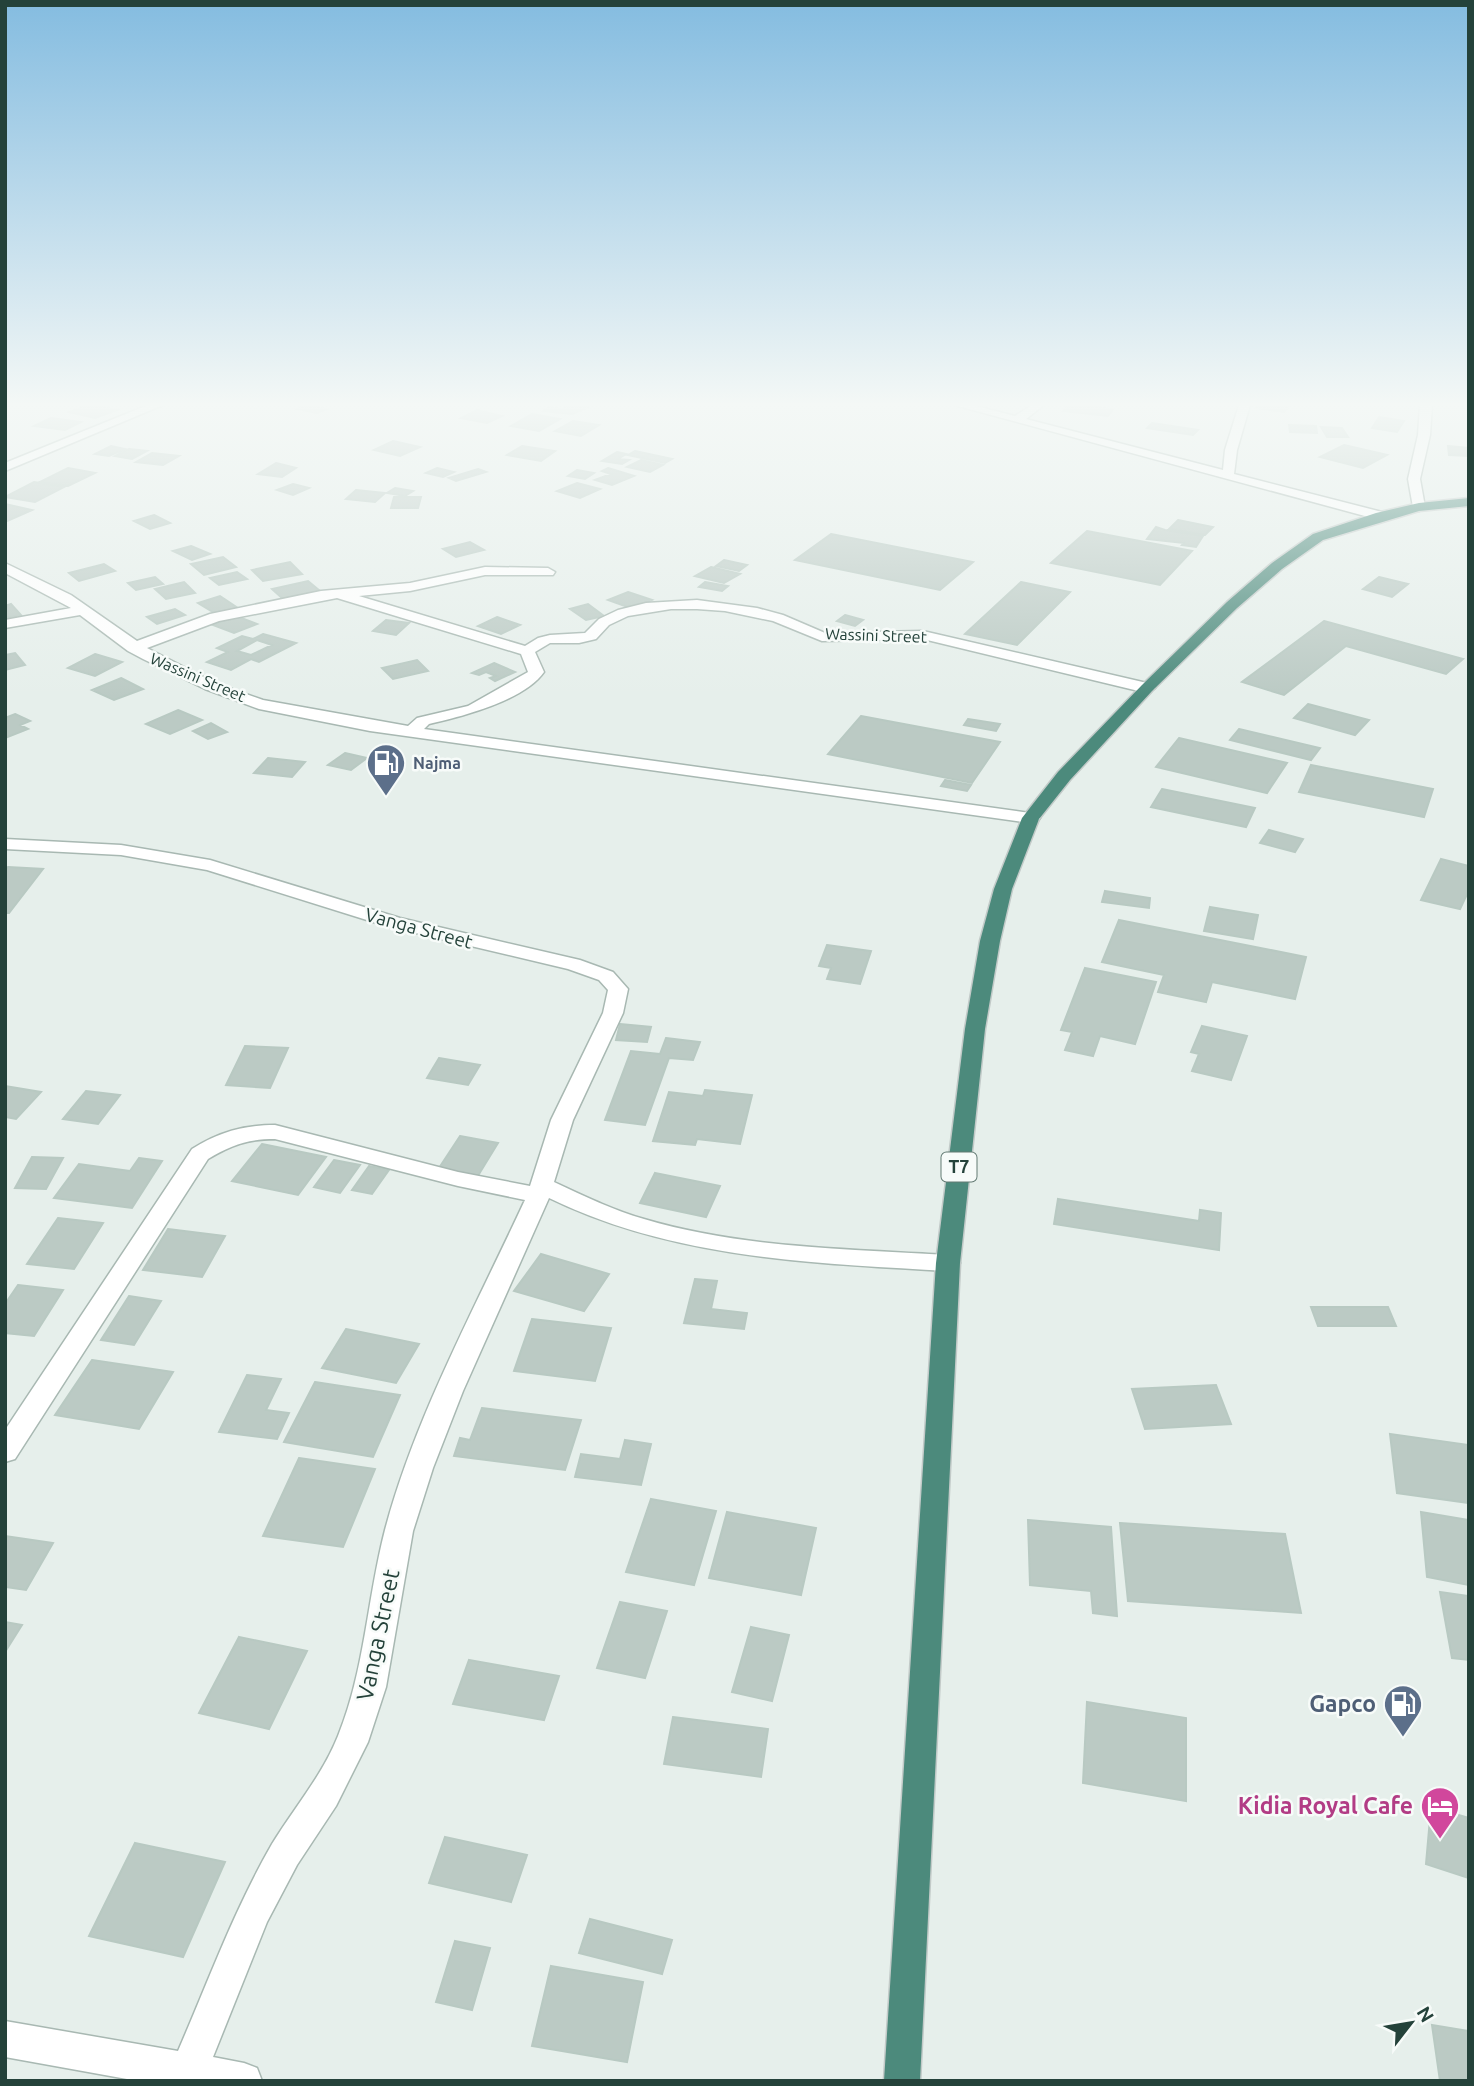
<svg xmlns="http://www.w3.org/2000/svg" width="1474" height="2086" viewBox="0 0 1474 2086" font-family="Ubuntu,sans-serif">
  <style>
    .building { fill: #bbcac4; stroke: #b8c9c2; stroke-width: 2; fill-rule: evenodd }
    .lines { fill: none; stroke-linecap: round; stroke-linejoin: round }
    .minor-casing { stroke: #a8b8b2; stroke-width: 3 }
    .trunk-casing { stroke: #c2cac8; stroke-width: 3 }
    .minor { fill: #fff; fill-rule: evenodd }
    .trunk { fill: #4c8a7c; fill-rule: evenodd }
    .labels { text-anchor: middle; stroke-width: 5; stroke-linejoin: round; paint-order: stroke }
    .far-street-label { font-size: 16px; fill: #24423a; stroke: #f7fbf9 }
    .far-service-label { font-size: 16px; font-weight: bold; fill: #4e5e75; stroke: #f7fbf9; text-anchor: start }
    .shield { fill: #f7fbf9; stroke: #637a73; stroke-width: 2 }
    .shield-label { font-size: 18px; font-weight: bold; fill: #24423a }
    .street-label { font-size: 19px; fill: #24423a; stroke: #f7fbf9 }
    .near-street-label { font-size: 23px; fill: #24423a; stroke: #f7fbf9 }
    .near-service-label { font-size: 23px; font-weight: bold; fill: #4e5e75; stroke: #f7fbf9; text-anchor: end }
    .near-hotel-label { font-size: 23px; font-weight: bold; fill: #b23c85; stroke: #f7fbf9; text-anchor: end }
  </style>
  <rect width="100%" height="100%" fill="#e6efeb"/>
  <path class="building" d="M89,405h5l23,5 -22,8 -26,-6z
    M306,405l21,4 -10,4 -20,-4z
    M568,405l21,2 -17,7 -29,-3 5,-4 15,2z
    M1068,405h11l34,4 -5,7 -45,-5z
    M1258,405h32l-6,7 -28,-4z
    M477,410l25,6 -15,7 -26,-5z
    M532,414l28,5 -21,12 -28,-5z
    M1379,417l25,4 -7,11 -25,-4z
    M51,418l30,4 -16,8 -31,-4z
    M573,421l26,4 -18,11 -26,-5z
    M1152,423l46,7 -5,5 -46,-7z
    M1289,425l27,1 1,7 -27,-1z
    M1321,427l21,1 6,9h-21z
    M393,441l27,6 -20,9 -26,-6z
    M1344,445l43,10 -24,13 -43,-11z
    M111,446l14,3 -16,7 -14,-2z
    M522,446l33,5 -14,10 -34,-6z
    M1448,446l21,2v8l-20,-1z
    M129,449l18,2 -15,8 -17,-3z
    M635,451l37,8 -7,4 -37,-8z
    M617,452l9,2 -8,5 11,1 -7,4 -20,-3z
    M152,453l27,3 -16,9 -27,-3z
    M641,460l22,5 -13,7 -23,-5z
    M276,463l20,5 -14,9 -24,-3z
    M68,468l27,5 -27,13 -28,-4z
    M437,468l17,4 -11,5 -17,-4z
    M608,468l26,8 -22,9 -17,-5 16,-6 -9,-3z
    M478,469l8,3 -30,9 -7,-3z
    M577,470l17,3 -9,6 -17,-3z
    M34,482l30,5 -29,15 -30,-5z
    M577,483l23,6 -20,9 -23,-7z
    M293,484l16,4 -16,7 -16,-5z
    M395,488l18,3 -8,5 -18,-3z
    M356,490l29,3 -10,9 -29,-3z
    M394,497h27l-3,11h-27z
    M5,504l27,6 -27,12z
    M154,515l16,8 -20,6 -16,-8z
    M1178,520l35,7 -8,8 -36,-6z
    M1156,527l9,3 38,6 -7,11 -14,-2 2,-2 -37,-4z
    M1087,531l105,20 -32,34 -109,-22z
    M831,534l142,28 -33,28 -145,-30z
    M470,542l14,8 -28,7 -13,-8z
    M191,546l19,8 -18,6 -19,-9z
    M223,557l13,10 -32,8 -13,-11z
    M724,560l23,5 -8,6 -23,-5z
    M290,562l12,12 -39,7 -11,-11z
    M104,564l11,7 -36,10 -10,-8z
    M711,567l29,7 -16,9 -29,-7z
    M237,572l10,7 -28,6 -9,-7z
    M155,577l8,7 -27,6 -8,-7z
    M1379,577l29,7 -16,13 -29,-8z
    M308,581l12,10 -37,8 -11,-10z
    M184,582l11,11 -29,6 -11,-10z
    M705,582l23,4 -6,5 -23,-4z
    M1021,582l49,10 -53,53 -52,-11z
    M628,592l24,8 -19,9 -25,-9z
    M220,596l18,12 -22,6 -18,-11z
    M11,604l10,11 -16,3v-12z
    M588,604l16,12 -18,4 -16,-11z
    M175,609l10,6 -28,9 -10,-7z
    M845,615l18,5 -8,6 -18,-5z
    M236,616l21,8 -23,9 -21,-8z
    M497,617l23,8 -19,9 -23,-8z
    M386,620l23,3 -13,12 -23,-4z
    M1324,621l139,38 -17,15 -100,-28 -62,49 -42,-13z
    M263,634l33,9 -37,19 -8,-3 -20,11 -24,-8 21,-10 -11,-4 25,-12 11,3zM257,640l15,5 -21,10 -14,-4z
    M15,653l10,12 -20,5v-15z
    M95,654l27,8 -27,14 -27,-8z
    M417,660l11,11 -35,8 -11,-11z
    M494,663l21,9 -20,9 -5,-3 6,-2 -10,-4 -7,3 -7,-2z
    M121,678l22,11 -29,11 -22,-10z
    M1308,704l61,16 -14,15 -61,-17z
    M178,710l24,10 -32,14 -24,-10z
    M15,714l15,7 -10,4 8,4 -23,9v-20z
    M861,716l139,26 -28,41 -144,-29z
    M968,719l32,5 -4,7 -32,-6z
    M211,723l16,9 -19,7 -15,-8z
    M1239,729l81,19 -9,12 -81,-20z
    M1179,738l108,25 -20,30 -111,-26z
    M345,753l22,5 -16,12 -23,-5z
    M268,758l37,4 -13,15 -38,-4z
    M1311,765l122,24 -9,28 -125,-25z
    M945,780l26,5 -4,6 -26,-5z
    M1162,789l93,19 -9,19 -95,-20z
    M1269,830l34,9 -8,13 -35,-9z
    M1441,859l28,7v24l-9,19 -39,-9z
    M8,867l35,2 -34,44h-4v-42z
    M1105,891l45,7 -1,10 -47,-6z
    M1210,907l48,8 -5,24 -49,-8z
    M1119,920l187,37 -11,42 -83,-17 -6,20 -48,-10 6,-17 -62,-13z
    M827,945l44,6 -11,33 -33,-5 4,-11 -12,-2z
    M1085,968l71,14 -21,62 -35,-8 -7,20 -28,-6 7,-18 -11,-2z
    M620,1024l31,3 -4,15 -31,-2z
    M1202,1026l45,10 -16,44 -39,-9 7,-17 -8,-2z
    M666,1038l34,4 -7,18 -24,-2 -24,67 -40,-5 26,-69 29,3z
    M245,1046l43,2 -18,40 -44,-3z
    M439,1058l41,7 -12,20 -41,-7z
    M5,1086l36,6 -25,27 -11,-2z
    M705,1090l47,5 -12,49 -43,-5 -2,6 -42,-4 16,-49 34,4z
    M86,1091l34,4 -22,29 -35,-5z
    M460,1136l38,7 -22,36 -39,-8z
    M262,1144l64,13 -28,38 -66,-14z
    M32,1157l31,1 -17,31 -31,-1z
    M139,1158l23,3 -30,47 -78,-10 25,-34 51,7z
    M334,1160l26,5 -20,28 -26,-6z
    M369,1166l20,4 -17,24 -20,-4z
    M655,1173l65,13 -14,31 -66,-14z
    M1058,1199l141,22 1,-11 21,3 -2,37 -165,-26z
    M58,1218l45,5 -29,46 -47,-5z
    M168,1229l57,7 -23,41 -59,-7z
    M541,1254l68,20 -25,37 -70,-20z
    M695,1279l22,2 -6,28 36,4 -3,16 -60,-6z
    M18,1285l45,5 -29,46 -29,-3v-29z
    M129,1296l32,5 -27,44 -33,-5z
    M1311,1307h77l8,19h-78z
    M532,1319l79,9 -16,53 -81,-10z
    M346,1329l73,15 -23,39 -74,-15z
    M92,1360l81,12 -34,57 -84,-14z
    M247,1375l34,4 -15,31 23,3 -12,26 -58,-7z
    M315,1382l85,13 -27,62 -89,-15z
    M1216,1385l15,39 -86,5 -13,-40z
    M482,1408l99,12 -16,50 -111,-14 6,-18 10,2z
    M1390,1434l79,11v58l-72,-10z
    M625,1440l26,4 -10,41 -66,-8 6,-23 39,5z
    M299,1458l76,11 -32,78 -80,-11z
    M651,1499l65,12 -22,74 -68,-13z
    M727,1512l89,16 -15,67 -92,-17z
    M1421,1512l48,8v65l-42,-8z
    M1028,1520l83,7 6,89 -24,-3 -2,-22 -61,-6z
    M1120,1523l165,11 16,79 -173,-12z
    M5,1536l48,7 -27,47 -21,-3z
    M1440,1592l29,4v64l-17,-2z
    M620,1602l47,9 -22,67 -48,-10z
    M5,1622l17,3 -17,27z
    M751,1627l38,8 -17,66 -40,-9z
    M239,1637l68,14 -38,78 -70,-16z
    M469,1660l90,16 -15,44 -91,-16z
    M1087,1702l99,16v83l-103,-18z
    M673,1717l95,12 -7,48 -97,-13z
    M1431,1807l38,11v60l-43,-14z
    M445,1837l82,18 -16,47 -82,-19z
    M135,1843l90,19 -42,95 -94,-21z
    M590,1919l82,21 -10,34 -83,-21z
    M455,1941l35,7 -18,62 -36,-8z
    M551,1966l92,16 -16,80 -95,-16z
    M1432,2025l37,6v50h-29z"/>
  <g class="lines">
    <g class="minor-casing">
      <path id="minor" d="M148,405h15l-158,66v-8z
        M954,405h18l43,11 17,-11h12l-18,14 197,51 2,-20 14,-45h11l-13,45 -3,24 152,39 1,3 -1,3h-10z
        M1420,405h12l-2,30 -10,44 5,28 -6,4 -6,-4 -5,-28 10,-44z
        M5,563l66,32 66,46 73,-27 111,-23 89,-8 75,-16 63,1 7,4 -2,3h-68l-75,16 -51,5 166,50 13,-8 12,-3 35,-2 14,-14 19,-9 28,-7 51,-3 60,8 26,7 42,18 98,-2 224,52 8,5 -8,5 -224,-54 -101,2 -49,-20 -48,-10 -28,-2h-26l-43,7 -19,9 -13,14 -17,4h-29l-15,9 9,20c-19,28 -83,45 -115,52l-5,5 613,85 3,4 -3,4 -6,1 -661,-92 -111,-22 -54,-20 -62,-30 -15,-8 -48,-36 -75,13v-8l66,-12 -66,-35zM337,598l184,56 7,18 -60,34 -51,12 -9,8 -145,-26 -48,-17 -68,-35 72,-27z
        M5,839l116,6 89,15 190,58 180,42 33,12 15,17 -5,24 -50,107 -19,62c30,14 59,28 90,37 98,29 203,30 304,36l9,2 3,6 -3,6 -9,2c-136,-8 -274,-12 -399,-73l-86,193 -30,77 -20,63 -27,156 -18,55 -32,64 -39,59 -30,57 -54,135 31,6 13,5 5,13h-124l-133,-24v-36l173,30c30,-69 56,-141 94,-207 22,-36 50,-68 66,-108 27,-66 29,-137 47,-206 30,-113 91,-224 140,-330l-67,-14 -183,-47c-27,0 -44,6 -67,20l-193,300 -10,3v-32l187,-281c27,-17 51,-24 83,-24l183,47 72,14 21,-66 52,-107 5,-23 -9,-10 -31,-11 -182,-43 -179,-56 -86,-15 -116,-6z"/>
    </g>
    <g class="trunk-casing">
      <path id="trunk" d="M1469,498v8l-50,5 -96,29 -41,29 -45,39 -85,83 -82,89 -31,39 -27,70 -12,52 -15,88 -25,234 -40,818h-36l52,-818 29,-234 15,-88 14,-52 28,-71 36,-46 84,-87 85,-83 45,-39 41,-29 63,-21 43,-10z"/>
    </g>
    <use href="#minor" class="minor"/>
    <use href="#trunk" class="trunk"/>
  </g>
  <linearGradient id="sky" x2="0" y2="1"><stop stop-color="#84bce0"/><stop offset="0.58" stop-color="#f4f8f6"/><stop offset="1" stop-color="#f4f8f6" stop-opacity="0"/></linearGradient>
  <rect width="1474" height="697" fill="url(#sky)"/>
  <defs>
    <g id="fuel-pin" transform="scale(2.0125)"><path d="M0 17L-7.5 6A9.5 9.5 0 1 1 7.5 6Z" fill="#5c6f8a" stroke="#f7fbf9"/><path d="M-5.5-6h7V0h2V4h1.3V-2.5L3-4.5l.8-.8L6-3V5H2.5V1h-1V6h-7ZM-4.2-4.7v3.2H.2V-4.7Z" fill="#fff"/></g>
    <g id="hotel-pin" transform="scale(2.0125)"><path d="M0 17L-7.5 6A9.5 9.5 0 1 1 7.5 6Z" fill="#d1479c" stroke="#f7fbf9"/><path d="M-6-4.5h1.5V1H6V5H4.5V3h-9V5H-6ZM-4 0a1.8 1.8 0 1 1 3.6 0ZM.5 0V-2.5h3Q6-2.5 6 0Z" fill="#fff"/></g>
  </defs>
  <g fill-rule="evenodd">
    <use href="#fuel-pin" x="386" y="763"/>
    <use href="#fuel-pin" x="1403" y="1704"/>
    <use href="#hotel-pin" x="1440" y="1806"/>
  </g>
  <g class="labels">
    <g class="far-street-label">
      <text transform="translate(876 635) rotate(2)" y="6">Wassini Street</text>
      <text transform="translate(198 677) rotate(23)" y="6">Wassini Street</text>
    </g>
    <g class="far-service-label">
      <text x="413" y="769">Najma</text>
    </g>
    <rect class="shield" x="941.5" y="1152.5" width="35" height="29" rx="5"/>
    <g class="shield-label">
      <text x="959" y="1173">T7</text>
    </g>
    <g class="street-label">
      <text transform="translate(419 928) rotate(15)" y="7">Vanga Street</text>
    </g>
    <g class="near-street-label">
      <text transform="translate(378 1635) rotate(-78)" y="8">Vanga Street</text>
    </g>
    <g class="near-service-label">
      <text x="1376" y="1712">Gapco</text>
    </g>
    <g class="near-hotel-label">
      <text x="1413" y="1814">Kidia Royal Cafe</text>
    </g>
  </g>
  <rect width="1474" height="2086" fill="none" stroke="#24423a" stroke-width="14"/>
  <g transform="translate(1411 2023) rotate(59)" stroke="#f7fbf9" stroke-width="5" paint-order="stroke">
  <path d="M0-5L12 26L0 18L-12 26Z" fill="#24423a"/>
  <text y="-10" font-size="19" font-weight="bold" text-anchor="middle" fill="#24423a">N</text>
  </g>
</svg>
